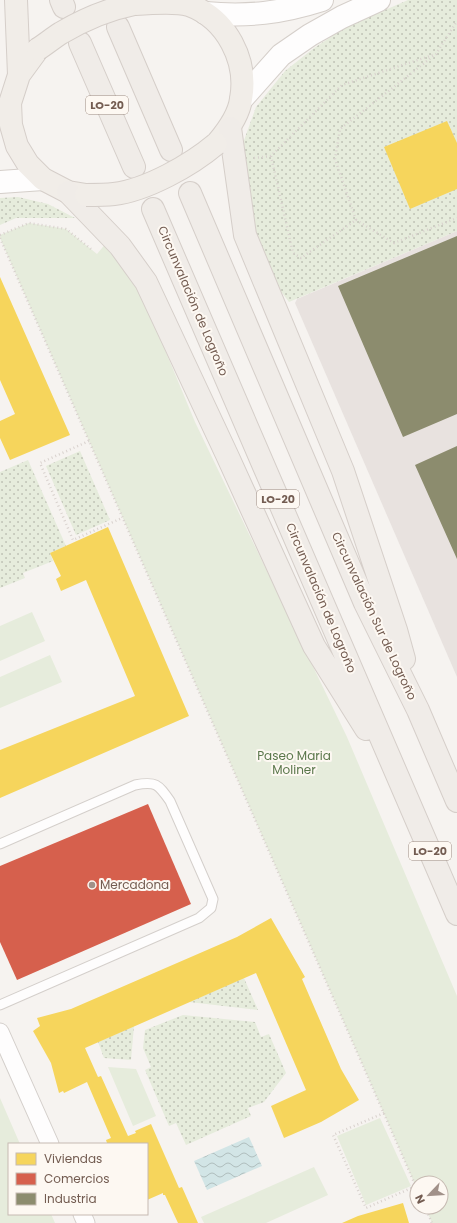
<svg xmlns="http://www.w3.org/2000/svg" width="457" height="1223" viewBox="0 0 457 1223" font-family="Poppins,sans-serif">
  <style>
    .industrial { fill: #e8e2df }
    .park { fill: #e6ecdc }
    .garden { fill: url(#garden-dots) }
    .water { fill: url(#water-waves) }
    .homes { fill: #f6d55c }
    .shops { fill: #d6604d }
    .industry { fill: #8c8c6e }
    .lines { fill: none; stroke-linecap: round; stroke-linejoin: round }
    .service-casing { stroke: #d4cfcb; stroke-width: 11 }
    .minor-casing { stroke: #d4cfcb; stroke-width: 19 }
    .secondary-casing { stroke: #d5cfca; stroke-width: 24 }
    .primary-casing { stroke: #d5cec9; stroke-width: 24 }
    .trunk-casing { stroke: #d5cec9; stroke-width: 24 }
    .path { stroke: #d8d1cd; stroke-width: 2.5; stroke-dasharray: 1 3; stroke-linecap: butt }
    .service { stroke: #fefdfd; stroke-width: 9 }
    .minor { stroke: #fefdfd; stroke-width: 17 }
    .secondary { stroke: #fefdfd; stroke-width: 22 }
    .primary { stroke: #f1ede8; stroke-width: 22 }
    .trunk { stroke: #f0ece8; stroke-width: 22 }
    .primary-bridge-casing { stroke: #d5cec9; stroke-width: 24; stroke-linecap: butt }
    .primary-bridge { stroke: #f1ede8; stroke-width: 22 }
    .poi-dot { fill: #a19189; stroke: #fdf8f2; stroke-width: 1.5 }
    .labels { text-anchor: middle; stroke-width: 4; stroke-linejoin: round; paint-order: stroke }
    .shield { fill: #fdf8f2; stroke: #9c8b81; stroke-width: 1 }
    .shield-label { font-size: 11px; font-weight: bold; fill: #735c51 }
    .street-label { font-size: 12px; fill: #735c51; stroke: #fdf8f2 }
    .park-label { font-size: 12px; fill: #5a774b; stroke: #fdf8f2 }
    .poi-label { font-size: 12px; fill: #735c51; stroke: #fdf8f2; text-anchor: start }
  </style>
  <defs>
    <pattern id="garden-dots" width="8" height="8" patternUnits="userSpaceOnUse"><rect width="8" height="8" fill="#e6ecdc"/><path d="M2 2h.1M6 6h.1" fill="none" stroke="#bfc2b5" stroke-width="1.8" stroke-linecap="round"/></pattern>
    <pattern id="water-waves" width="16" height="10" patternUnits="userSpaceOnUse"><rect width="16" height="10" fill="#d2e5e6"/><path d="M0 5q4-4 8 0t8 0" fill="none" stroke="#afbdbd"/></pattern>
  </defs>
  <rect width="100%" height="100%" fill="#f6f3f0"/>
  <path class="industrial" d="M457,231v446l-162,-374 2,-4z"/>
  <path class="park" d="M29,223l37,6 31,25 10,-12 31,43 57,137 152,315 110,259v227h-25l-7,-16h16v-24h-24v6l-417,-951v-3z
    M32,612l13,29 -45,20v-35z
    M50,655l12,27 -62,26v-31z
    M108,1067l28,2 20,47 -23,10z
    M0,1098l20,46h-11v70h42l4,9h-55z
    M380,1118l31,68 -45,19 -29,-69z
    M314,1167l14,28 -62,28h-62l-3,-6z"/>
  <path class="garden" d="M408,0h49v231l-168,71 -13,-17 -14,-29 -14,-51 -6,-59 14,-39 29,-36 29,-23 32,-21z
    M18,197l30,7 27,14h-59l-16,7v-27z
    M80,451l30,69 -34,15 -30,-69z
    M28,460l38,86 -16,7 3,8 -30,12 2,5 -25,10v-116z
    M244,978l14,32 -69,-8z
    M183,1015l72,7 6,15 8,-3 17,39 -22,29 -16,6 3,8 -65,29 -10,-22 -7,3 -24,-56 6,-3 -8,-19 2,-18z
    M134,1026l-3,34 -27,-2 -6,-16z"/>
  <path class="water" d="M249,1137l13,29 -55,24 -13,-29z"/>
  <path class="homes" d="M447,121l10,22v46l-47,20 -26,-62z
    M0,277l70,158 -60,25 -10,-22v-17l15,-7 -15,-34z
    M108,527l81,189 -189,82v-48l135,-54 -49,-116 -25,11 -5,-12 5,-3 -11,-23z
    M271,918l34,59 -3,2 39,90 18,31 -38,22 -37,16 -13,-32 35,-16 -50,-117 -171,75 13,29 3,-1 27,60 8,-3 -1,-2 16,-7 28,64 3,-1 16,36h-20l-13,-28h-2v-2l-16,7v-56h-42l2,-1 -1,-3 5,-2 -24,-56 -23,11 -1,-2 -4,2 -8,-30 -18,-32 7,-5 -3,-8 34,-9 166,-72z
    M403,1203l6,20h-67l16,-7z"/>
  <path class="shops" d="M148,804l43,100 -174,76 -17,-38v-76z"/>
  <path class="industry" d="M457,236v178l-54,23 -65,-151z
    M457,446v113l-42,-94z"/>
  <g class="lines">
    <g class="service-casing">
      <path id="service" d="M0,844l135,-59c21,-4 23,-1 35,16l43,98 -2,9 -12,10 -199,87"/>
    </g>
    <g class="minor-casing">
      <path id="minor" d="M0,1032l50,112
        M82,1214l4,9"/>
    </g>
    <g class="secondary-casing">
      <path id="secondary" d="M205,13c43,4 76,0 117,-13
        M241,100l40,-45 29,-20 32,-18 37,-17
        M0,182l43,-3"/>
    </g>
    <g class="primary-casing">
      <path id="primary" d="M16,0l3,75
        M134,4c15,-1 43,-3 55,1 38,14 59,56 52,94 -2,16 -13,31 -23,43
        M38,49l-19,26 -9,28 1,22 6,21 11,18 15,15 25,13 18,3"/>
    </g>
    <g class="trunk-casing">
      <path id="trunk" d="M61,0l3,7
        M118,27l53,123
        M80,43l54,124
        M230,128l15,107 98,236 53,159 8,29
        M68,192l52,54 26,36 81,173 87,191 52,83
        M190,193l175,410 53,107 39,91
        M153,209l304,705"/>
    </g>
    <path class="path" d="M271,156l22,97 8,5 55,-38 -21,-61 5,-30 96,-75
      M254,158l17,-2 71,-71 94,-31 21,-33
      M356,220l38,23 63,-25
      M0,235l29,-12 37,6 25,20
      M0,238l417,951
      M89,441l-49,22 33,77 49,-22
      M384,1113l-51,22 33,73 50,-22
      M425,1207l7,16"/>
    <use href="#service" class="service"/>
    <use href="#minor" class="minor"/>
    <use href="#secondary" class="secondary"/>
    <use href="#primary" class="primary"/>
    <use href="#trunk" class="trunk"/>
    <g class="primary-bridge-casing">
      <path id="primary-bridge" d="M38,49c8,-5 15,-11 23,-16 22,-13 48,-24 73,-29
        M86,195c9,0 19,0 28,-1 33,-4 77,-29 102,-50"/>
    </g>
    <use href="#primary-bridge" class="primary-bridge"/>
  </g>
  <circle class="poi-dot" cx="92" cy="885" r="4"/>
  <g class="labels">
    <g class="shield">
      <rect x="86" y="96" width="42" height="18" rx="3"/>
      <rect x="257" y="490" width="42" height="18" rx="3"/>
      <rect x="409" y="842" width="42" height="18" rx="3"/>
    </g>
    <g class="shield-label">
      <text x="107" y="109">LO-20</text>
      <text x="278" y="503">LO-20</text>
      <text x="430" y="855">LO-20</text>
    </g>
    <g class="street-label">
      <text transform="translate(193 301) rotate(67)" y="4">Circunvalación de Logroño</text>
      <text transform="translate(321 598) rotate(67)" y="4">Circunvalación de Logroño</text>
      <text transform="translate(374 616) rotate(65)" y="4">Circunvalación Sur de Logroño</text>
    </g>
    <g class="park-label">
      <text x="294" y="760">Paseo Maria<tspan x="294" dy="14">Moliner</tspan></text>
    </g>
    <g class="poi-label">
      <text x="100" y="889">Mercadona</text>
    </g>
  </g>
  <rect x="8" y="1143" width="140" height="72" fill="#fdf8f2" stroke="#c6bab2"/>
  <rect x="16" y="1153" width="20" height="12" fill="#f6d55c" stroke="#c6bab2"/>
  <text x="44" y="1163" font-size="12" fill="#735c51">Viviendas</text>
  <rect x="16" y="1173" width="20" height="12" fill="#d6604d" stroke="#c6bab2"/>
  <text x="44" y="1183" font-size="12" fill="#735c51">Comercios</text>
  <rect x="16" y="1193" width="20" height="12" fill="#8c8c6e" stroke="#c6bab2"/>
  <text x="44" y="1203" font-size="12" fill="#735c51">Industria</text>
  <g transform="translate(429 1195) rotate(245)"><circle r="19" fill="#fdf8f2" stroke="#c6bab2"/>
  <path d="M0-3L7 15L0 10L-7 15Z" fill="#a19189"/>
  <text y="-6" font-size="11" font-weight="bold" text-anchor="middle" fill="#735c51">N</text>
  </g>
</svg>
